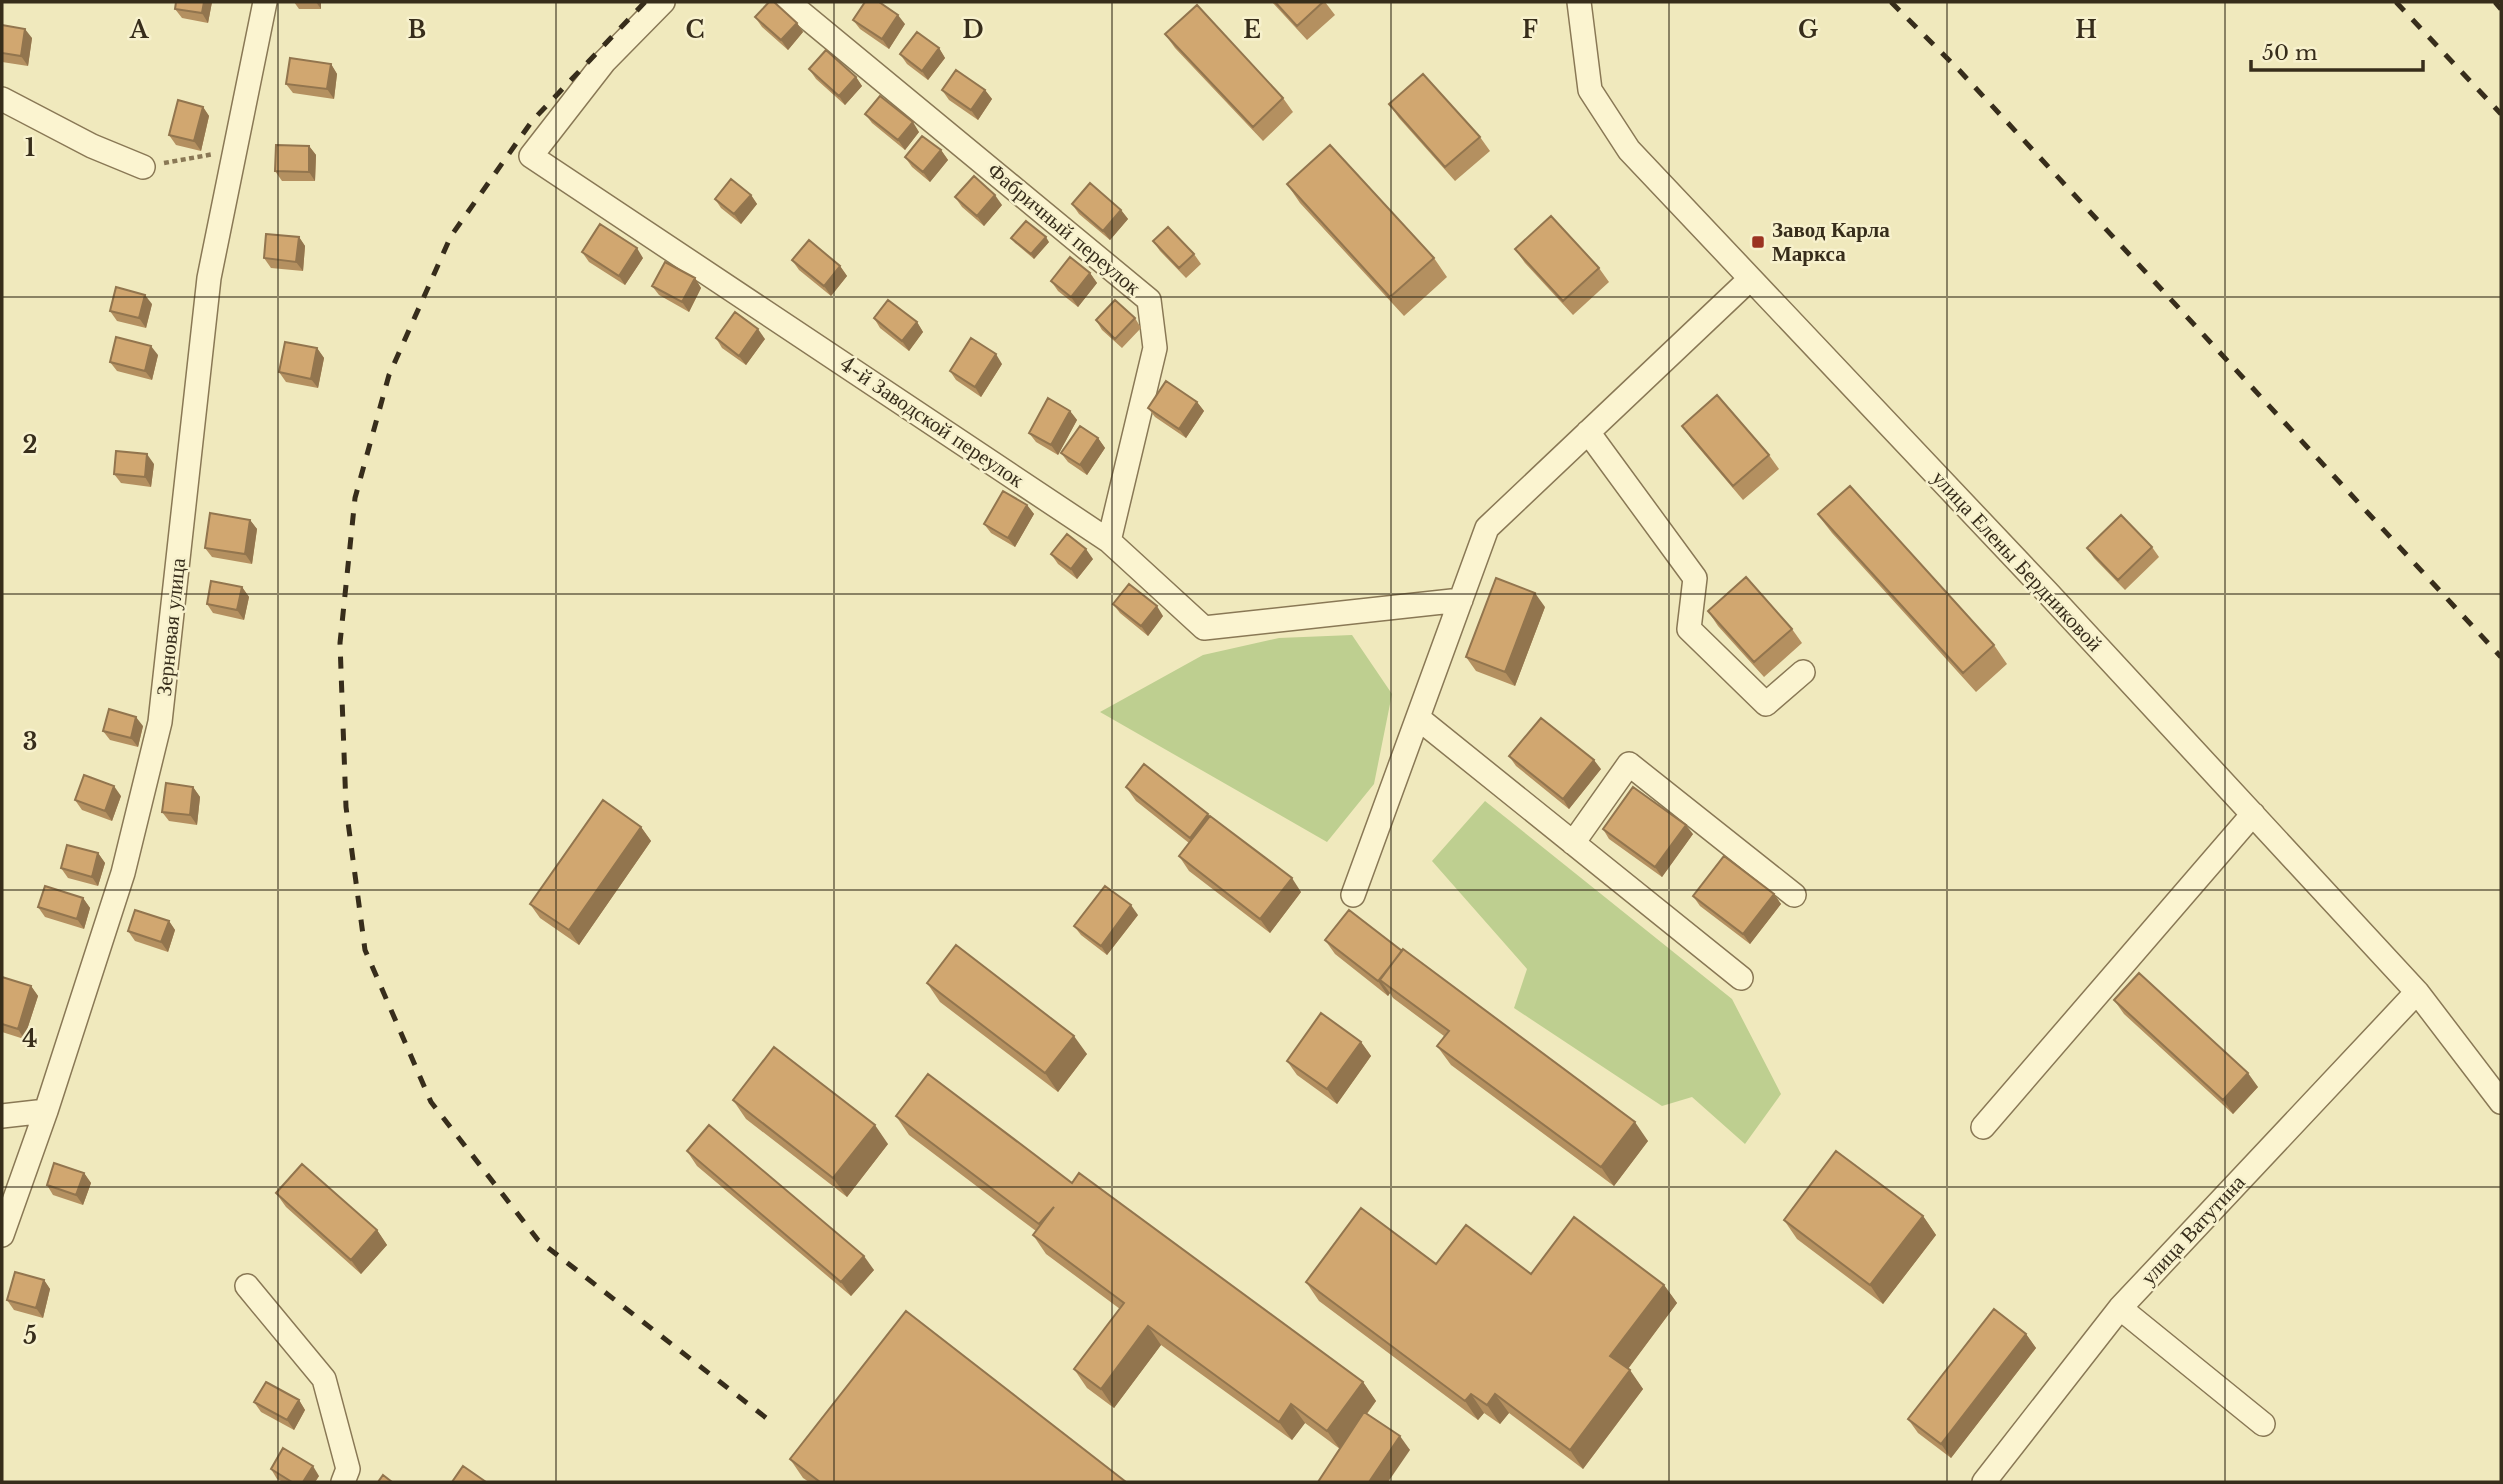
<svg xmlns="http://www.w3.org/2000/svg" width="2503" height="1484" viewBox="0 0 2503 1484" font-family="'Libre Baskerville',serif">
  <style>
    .green { fill: #becf90 }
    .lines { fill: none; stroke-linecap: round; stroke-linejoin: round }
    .minor-casing { stroke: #897855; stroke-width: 26 }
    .path { stroke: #897855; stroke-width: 4.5; stroke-dasharray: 5 3.5; stroke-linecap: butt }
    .minor { stroke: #fbf4d0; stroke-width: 23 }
    .rail { stroke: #372d1b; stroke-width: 5; stroke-dasharray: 12 12; stroke-linecap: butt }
    .wall { fill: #b49060 }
    .shaded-wall { fill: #92754e }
    .building { fill: #d1a770; stroke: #92754e; stroke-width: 2 }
    .grid { fill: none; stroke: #372d1b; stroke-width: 2; stroke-opacity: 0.55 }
    .poi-dot { fill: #9b3321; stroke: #f7f1cd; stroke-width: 2.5 }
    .labels { text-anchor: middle; stroke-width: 5; stroke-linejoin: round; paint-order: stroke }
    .street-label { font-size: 21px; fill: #372d1b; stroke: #f7f1cd }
    .poi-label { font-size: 21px; font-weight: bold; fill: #372d1b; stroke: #f7f1cd; text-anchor: start }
    .grid-label { font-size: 23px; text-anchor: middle; font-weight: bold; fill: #372d1b; stroke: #f7f1cd; stroke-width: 5; stroke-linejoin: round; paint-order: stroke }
  </style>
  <rect width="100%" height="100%" fill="#f0e9bd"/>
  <path class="green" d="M1352,635l40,59 -18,90 -47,58 -227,-130 103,-57 76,-17z
    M1485,801l247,198 49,95 -36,50 -53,-47 -30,9 -148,-98 13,-39 -95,-108z"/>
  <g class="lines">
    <g class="minor-casing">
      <path id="minor" d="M663,2l-59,60 -73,94 578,385 95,87 257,-28
        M788,2l361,298 6,48 -46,193
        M1579,2l11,88 39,60 418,442 370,400 84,110
        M2,99l90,47 51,21
        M1588,432l107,146 -6,51 77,75 37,-32
        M1418,718l323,260
        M1573,843l56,-79 165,131
        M1353,895l134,-367 263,-249
        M2,1116l44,-5
        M1983,1127l270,-313
        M2,1235l44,-124 77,-238 37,-151 49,-444 56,-276
        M247,1286l77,93 24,90 -5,13
        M2120,1308l143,116
        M1984,1482l136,-174 297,-316"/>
    </g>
    <path class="path" d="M164,163l50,-9"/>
    <use href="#minor" class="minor"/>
    <path class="rail" d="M645,2l-113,119 -81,115 -62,139 -34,123 -15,145 6,164 19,143 66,152 107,138 236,184
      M1891,2l68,68 542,587
      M2396,2l105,112
      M2495,2l6,7"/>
  </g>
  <path class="wall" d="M212,2l-4,21 -26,-5 -7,-9z
    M294,2h27v7h-22z
    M1272,2h53l10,13 -28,25z
    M755,17l42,6 6,9 -15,18 -26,-23z
    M853,20l52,4 -16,25 -29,-20z
    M2,25l30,13 -4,28 -26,-4z
    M1165,34l118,64 10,14 -30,29 -88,-93z
    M939,48l6,10 -17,22 -21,-16 -7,-10z
    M331,64l6,10 -3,25 -41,-6 -7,-9z
    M809,69l47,8 6,9 -17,19 -29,-26z
    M942,90h43l7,9 -14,21 -29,-20z
    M1389,104l91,33 10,14 -35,30 -56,-63z
    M203,107l6,9 -8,35 -25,-6 -7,-10z
    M865,114l54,18 -14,18 -33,-27z
    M309,146l7,9 -1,26h-33l-7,-10z
    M941,150l7,10 -18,22 -18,-15 -7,-10z
    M1287,184l147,74 13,19 -43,39 -104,-113z
    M751,195l6,9 -16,20 -20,-16 -6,-9z
    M955,197l47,8 -18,21 -22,-19z
    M1072,204l49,6 7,9 -18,21 -31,-26z
    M299,237l6,9 -2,25 -32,-3 -7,-10z
    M1011,238l38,4 -15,17 -19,-16z
    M1153,241l41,13 7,10 -15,14 -26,-27z
    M1515,249l84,19 10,14 -36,33 -48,-52z
    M582,252l61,6 -18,27 -36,-23z
    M792,260l48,6 7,10 -16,20 -32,-26z
    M1090,273l7,10 -19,24 -20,-16 -7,-10z
    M695,278l6,10 -12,24 -30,-17 -7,-9z
    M152,304l-6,24 -29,-7 -7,-10z
    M874,318l43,4 6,10 -14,19 -29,-23z
    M1135,318l6,10 -19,20 -20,-18 -6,-10z
    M716,338l49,1 -19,26 -24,-17z
    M317,348l7,10 -6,30 -32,-6 -7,-10z
    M158,355l-6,25 -35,-9 -7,-9z
    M1002,364l-21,33 -25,-17 -6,-9z
    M1197,402l7,9 -18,27 -31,-21 -7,-9z
    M1070,411l7,9 -19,35 -22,-13 -7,-9z
    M1682,426l87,29 10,14 -36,31 -51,-60z
    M1098,438l7,10 -18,27 -19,-13 -7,-9z
    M154,464l-3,23 -30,-4 -7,-9z
    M1027,505l7,9 -19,33 -24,-14 -7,-9z
    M1818,515l176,130 13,19 -31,28 -144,-159z
    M250,520l7,9 -5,35 -40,-7 -7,-9z
    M2152,547l7,10 -34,33 -31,-32 -7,-10z
    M1051,554l42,5 -16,20 -19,-15z
    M242,587l7,10 -5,23 -31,-7 -6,-9z
    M1113,604l50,12 -15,20 -28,-23z
    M1545,607l-30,79 -39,-15 -10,-14z
    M1708,611l84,18 10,14 -38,34 -46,-51z
    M143,726l-5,21 -28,-7 -7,-9z
    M1509,756l92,13 -32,40 -53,-43z
    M193,787l7,10 -3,28 -28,-4 -7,-9z
    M1126,787l83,29 92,76 -31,41 -81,-62 -10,-15 10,-13 -53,-42z
    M121,796l-9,25 -30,-11 -7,-10z
    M641,827l10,14 -72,104 -39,-27 -10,-14z
    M1603,829l90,5 -31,43 -53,-38z
    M98,853l7,10 -7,23 -30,-8 -7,-10z
    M1774,894l7,10 -31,40 -50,-38 -7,-10z
    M83,898l7,10 -6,21 -39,-12 -7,-10z
    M1138,915l-31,40 -26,-20 -7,-9z
    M169,921l6,9 -7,22 -33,-11 -7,-10z
    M1325,940l323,201 -34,45 -163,-121 -14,-19 7,-10 -51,-38 -3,-5 -2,3 -53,-42z
    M2,977l29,9 7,10 -14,43 -22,-7z
    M927,983l160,71 -29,38 -118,-90z
    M2114,1000l144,87 -25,27 -109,-100z
    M1361,1042l10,14 -34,48 -40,-29 -10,-14z
    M733,1100l155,44 -41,53 -101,-78z
    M896,1116l176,67 291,199 13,19 -9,13 43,36 -70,-1 -35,-26 -13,17 -131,-95 -47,63 -27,-20 -13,-19 46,-60 -74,-55 -13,-19 3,-4 -127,-96z
    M687,1151l187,119 -23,26 -154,-130z
    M84,1173l7,10 -8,22 -30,-10 -6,-10z
    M276,1193l101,37 10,15 -26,29 -75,-67z
    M1923,1216l13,19 -53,69 -86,-65 -13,-19z
    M1436,1264l95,10 133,11 13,18 -49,66 15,20 -60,80 -74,-56 -9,11 -16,-11 -6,7 -159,-119 -13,-19z
    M44,1280l6,9 -7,29 -29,-8 -7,-10z
    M2026,1334l10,14 -85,110 -33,-25 -10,-14z
    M299,1400l6,10 -11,20 -33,-18 -7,-10z
    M790,1459l336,23h-317l-6,-4z
    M271,1469l48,7 -4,6h-32l-6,-3z"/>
  <path class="shaded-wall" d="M204,2h8l-4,21 -6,-10z
    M316,2h5v7z
    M898,15l7,9 -16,25 -7,-10z
    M797,23l6,9 -15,18 -7,-10z
    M25,29l7,9 -4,28 -7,-10z
    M939,48l6,10 -17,22 -6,-9z
    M331,64l6,10 -3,25 -7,-10z
    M856,77l6,9 -17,19 -6,-9z
    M985,90l7,9 -14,21 -7,-10z
    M203,107l6,9 -8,35 -7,-10z
    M913,122l6,10 -14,18 -7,-10z
    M309,146l7,9 -1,26 -6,-9z
    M941,150l7,10 -18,22 -7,-10z
    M751,195l6,9 -16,20 -7,-10z
    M995,195l7,10 -18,21 -7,-10z
    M1121,210l7,9 -18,21 -7,-9z
    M299,237l6,9 -2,25 -7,-9z
    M1046,237l3,5 -15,17 -3,-5z
    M637,248l6,10 -18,27 -6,-9z
    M840,266l7,10 -16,20 -7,-10z
    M1090,273l7,10 -19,24 -7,-10z
    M695,278l6,10 -12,24 -7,-10z
    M145,295l7,9 -6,24 -7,-10z
    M917,322l6,10 -14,19 -7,-10z
    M758,329l7,10 -19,26 -7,-9z
    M151,346l7,9 -6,25 -7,-9z
    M317,348l7,10 -6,30 -7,-9z
    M996,354l6,10 -21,33 -6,-10z
    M1197,402l7,9 -18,27 -7,-9z
    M1070,411l7,9 -19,35 -7,-10z
    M1098,438l7,10 -18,27 -7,-10z
    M147,454l7,10 -3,23 -6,-10z
    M1027,505l7,9 -19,33 -7,-9z
    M250,520l7,9 -5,35 -7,-10z
    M1086,549l7,10 -16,20 -6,-10z
    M242,587l7,10 -5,23 -7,-10z
    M1535,593l10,14 -30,79 -10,-14z
    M1157,606l6,10 -15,20 -7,-10z
    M136,717l7,9 -5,21 -7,-9z
    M1594,760l7,9 -32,40 -6,-10z
    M114,786l7,10 -9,25 -7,-10z
    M193,787l7,10 -3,28 -7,-10z
    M1208,814l10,15 -18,23 -10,-14z
    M1686,825l7,9 -31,43 -7,-10z
    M641,827l10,14 -72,104 -10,-15z
    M98,853l7,10 -7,23 -6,-9z
    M1292,878l9,14 -31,41 -10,-14z
    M1774,894l7,10 -31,40 -7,-10z
    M83,898l7,10 -6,21 -7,-10z
    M1131,905l7,10 -31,40 -6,-9z
    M169,921l6,9 -7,22 -7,-10z
    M1402,951l-22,29 10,13 -2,3 -10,-15z
    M31,986l7,10 -14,43 -6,-10z
    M1074,1036l13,18 -29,38 -13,-19z
    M1361,1042l10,14 -34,48 -10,-15z
    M2248,1073l10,14 -25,27 -10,-14z
    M1635,1122l13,19 -34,45 -13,-19z
    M875,1125l13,19 -41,53 -14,-19z
    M84,1173l7,10 -8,22 -7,-10z
    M1923,1216l13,19 -53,69 -13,-19z
    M377,1230l10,15 -26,29 -10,-14z
    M864,1256l10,14 -23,26 -10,-14z
    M44,1280l6,9 -7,29 -7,-10z
    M1664,1285l13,18 -53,71 -14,-18z
    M1148,1326l13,19 -47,63 -13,-19z
    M2026,1334l10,14 -85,110 -10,-14z
    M1630,1370l13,19 -60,80 -13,-19z
    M1363,1382l13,19 -36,48 -13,-18z
    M1471,1394l13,19 -6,7 -13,-19z
    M1495,1394l14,19 -9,11 -13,-19z
    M299,1400l6,10 -11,20 -7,-10z
    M1291,1404l14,19 -13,17 -13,-18z
    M1400,1436l10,14 -22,32h-19z
    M313,1466l6,10 -4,6h-12z"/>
  <path class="building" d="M176,2h28l-2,11 -27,-4z
    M769,2h5l23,21 -16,17 -26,-23z
    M865,2h14l19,13 -16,24 -29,-19z
    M1275,2h48l-26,24z
    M1197,5l86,93 -30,29 -88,-93z
    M2,25l23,4 -4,27 -19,-3z
    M917,32l22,16 -17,23 -22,-17z
    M826,50l30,27 -17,19 -30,-27z
    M290,58l41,6 -4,25 -41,-5z
    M956,70l29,20 -14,20 -29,-20z
    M1423,74l57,63 -35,30 -56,-63z
    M880,96l33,26 -15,18 -33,-26z
    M178,100l25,7 -9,34 -25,-6z
    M922,136l19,14 -18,22 -18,-15z
    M276,145l33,1v26l-34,-1z
    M1330,145l104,113 -44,39 -103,-113z
    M974,176l21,19 -18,21 -22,-19z
    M731,179l20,16 -17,19 -19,-15z
    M1090,183l31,27 -18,21 -31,-27z
    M1551,216l48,52 -36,33 -48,-52z
    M1026,221l20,16 -15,17 -20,-16z
    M600,224l37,24 -18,28 -37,-24z
    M1168,227l26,27 -15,14 -26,-27z
    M266,234l33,3 -3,25 -32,-4z
    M809,240l31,26 -16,20 -32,-26z
    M1070,257l20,16 -19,24 -20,-16z
    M665,262l30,16 -13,24 -30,-16z
    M116,287l29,8 -6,23 -29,-7z
    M888,300l29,22 -15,19 -28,-23z
    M1115,300l20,18 -20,21 -19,-19z
    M735,312l23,17 -19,27 -23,-18z
    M116,337l35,9 -6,25 -35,-9z
    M971,338l25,16 -21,33 -25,-16z
    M285,342l32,6 -6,31 -32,-7z
    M1166,381l31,21 -18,27 -31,-21z
    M1717,395l52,60 -36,31 -51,-60z
    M1048,398l22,13 -19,34 -22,-12z
    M1080,426l18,12 -18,27 -19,-12z
    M116,451l31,3 -2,23 -31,-3z
    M1850,486l144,159 -31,28 -145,-159z
    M1003,491l24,14 -19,33 -24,-14z
    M210,513l40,7 -5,34 -40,-6z
    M2121,515l31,32 -34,33 -31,-32z
    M1067,534l19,15 -15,20 -20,-15z
    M1746,577l46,52 -38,33 -46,-51z
    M1496,578l39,15 -30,79 -39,-15z
    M211,581l31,6 -5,23 -30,-6z
    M1129,584l28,22 -16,20 -28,-22z
    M109,709l27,8 -5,21 -28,-7z
    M1541,718l53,42 -31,39 -54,-43z
    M1144,764l64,50 -18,24 -64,-51z
    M84,775l30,11 -9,25 -30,-11z
    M166,783l27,4 -3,28 -28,-3z
    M1633,787l53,38 -31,42 -52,-38z
    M603,800l38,27 -72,103 -39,-26z
    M1210,816l82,62 -32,41 -81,-63z
    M67,845l31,8 -6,24 -31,-9z
    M1724,856l50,38 -31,40 -50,-38z
    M45,886l38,12 -6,21 -39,-12z
    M1105,886l26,19 -30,41 -27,-20z
    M135,910l34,11 -8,21 -33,-11z
    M1349,910l53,41 -24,30 -53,-41z
    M956,945l118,91 -29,37 -118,-90z
    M1403,949l232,173 -34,45 -164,-121 12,-15 -69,-51z
    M2139,973l109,100 -25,27 -109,-100z
    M2,977l29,9 -13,43 -16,-5z
    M1321,1013l40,29 -34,47 -40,-28z
    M774,1047l101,78 -42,53 -100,-78z
    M928,1074l144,109 7,-10 284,209 -36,49 -36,-27 -12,18 -131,-96 -47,63 -27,-20 50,-66 -91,-68 21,-28 -15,17 -143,-108z
    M709,1125l155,131 -23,26 -154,-131z
    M1836,1151l87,65 -53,69 -86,-65z
    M54,1163l30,10 -8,22 -29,-10z
    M302,1164l75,66 -26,30 -75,-67z
    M1361,1208l75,56 30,-39 65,49 43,-57 90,68 -54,71 20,14 -60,80 -75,-56 -8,11 -16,-11 -6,7 -159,-119z
    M15,1272l29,8 -8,28 -29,-8z
    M1994,1309l32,25 -85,110 -33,-25z
    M906,1311l220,171h-306l-30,-23z
    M266,1382l33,18 -12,20 -33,-18z
    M1364,1412l36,24 -31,46h-51z
    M283,1448l30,18 -10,16h-11l-21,-13z
    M463,1466l23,16h-34z
    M383,1475l9,7h-14z"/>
  <path class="grid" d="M278,2v1480M556,2v1480M834,2v1480M1112,2v1480M1391,2v1480M1669,2v1480M1947,2v1480M2225,2v1480M2,297h2499M2,594h2499M2,890h2499M2,1187h2499"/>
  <rect class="poi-dot" x="1751" y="235" width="14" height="14" rx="3.5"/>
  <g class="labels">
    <g class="street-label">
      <text transform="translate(1064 229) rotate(40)" y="7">Фабричный переулок</text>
      <text transform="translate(932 422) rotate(34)" y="7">4-й Заводской переулок</text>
      <text transform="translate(2017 561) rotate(47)" y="7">улица Елены Бердниковой</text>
      <text transform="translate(171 627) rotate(-84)" y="7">Зерновая улица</text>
      <text transform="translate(2193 1230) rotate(-47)" y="7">улица Ватутина</text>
    </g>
    <g class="poi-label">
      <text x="1772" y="237">Завод Карла<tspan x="1772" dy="24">Маркса</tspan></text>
    </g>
  </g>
  <g class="grid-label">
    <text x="139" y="38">A</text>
    <text x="417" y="38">B</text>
    <text x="695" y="38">C</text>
    <text x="973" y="38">D</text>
    <text x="1252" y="38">E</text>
    <text x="1530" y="38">F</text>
    <text x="1808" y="38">G</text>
    <text x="2086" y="38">H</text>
    <text x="30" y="156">1</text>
    <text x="30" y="453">2</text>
    <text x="30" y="750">3</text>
    <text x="30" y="1047">4</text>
    <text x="30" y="1344">5</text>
  </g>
  <rect width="2503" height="1484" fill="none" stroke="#372d1b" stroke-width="7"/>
  <path d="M2251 60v10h172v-10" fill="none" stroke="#372d1b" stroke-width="3.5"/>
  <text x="2262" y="60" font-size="21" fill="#372d1b" stroke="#f7f1cd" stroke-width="5" paint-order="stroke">50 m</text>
</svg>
